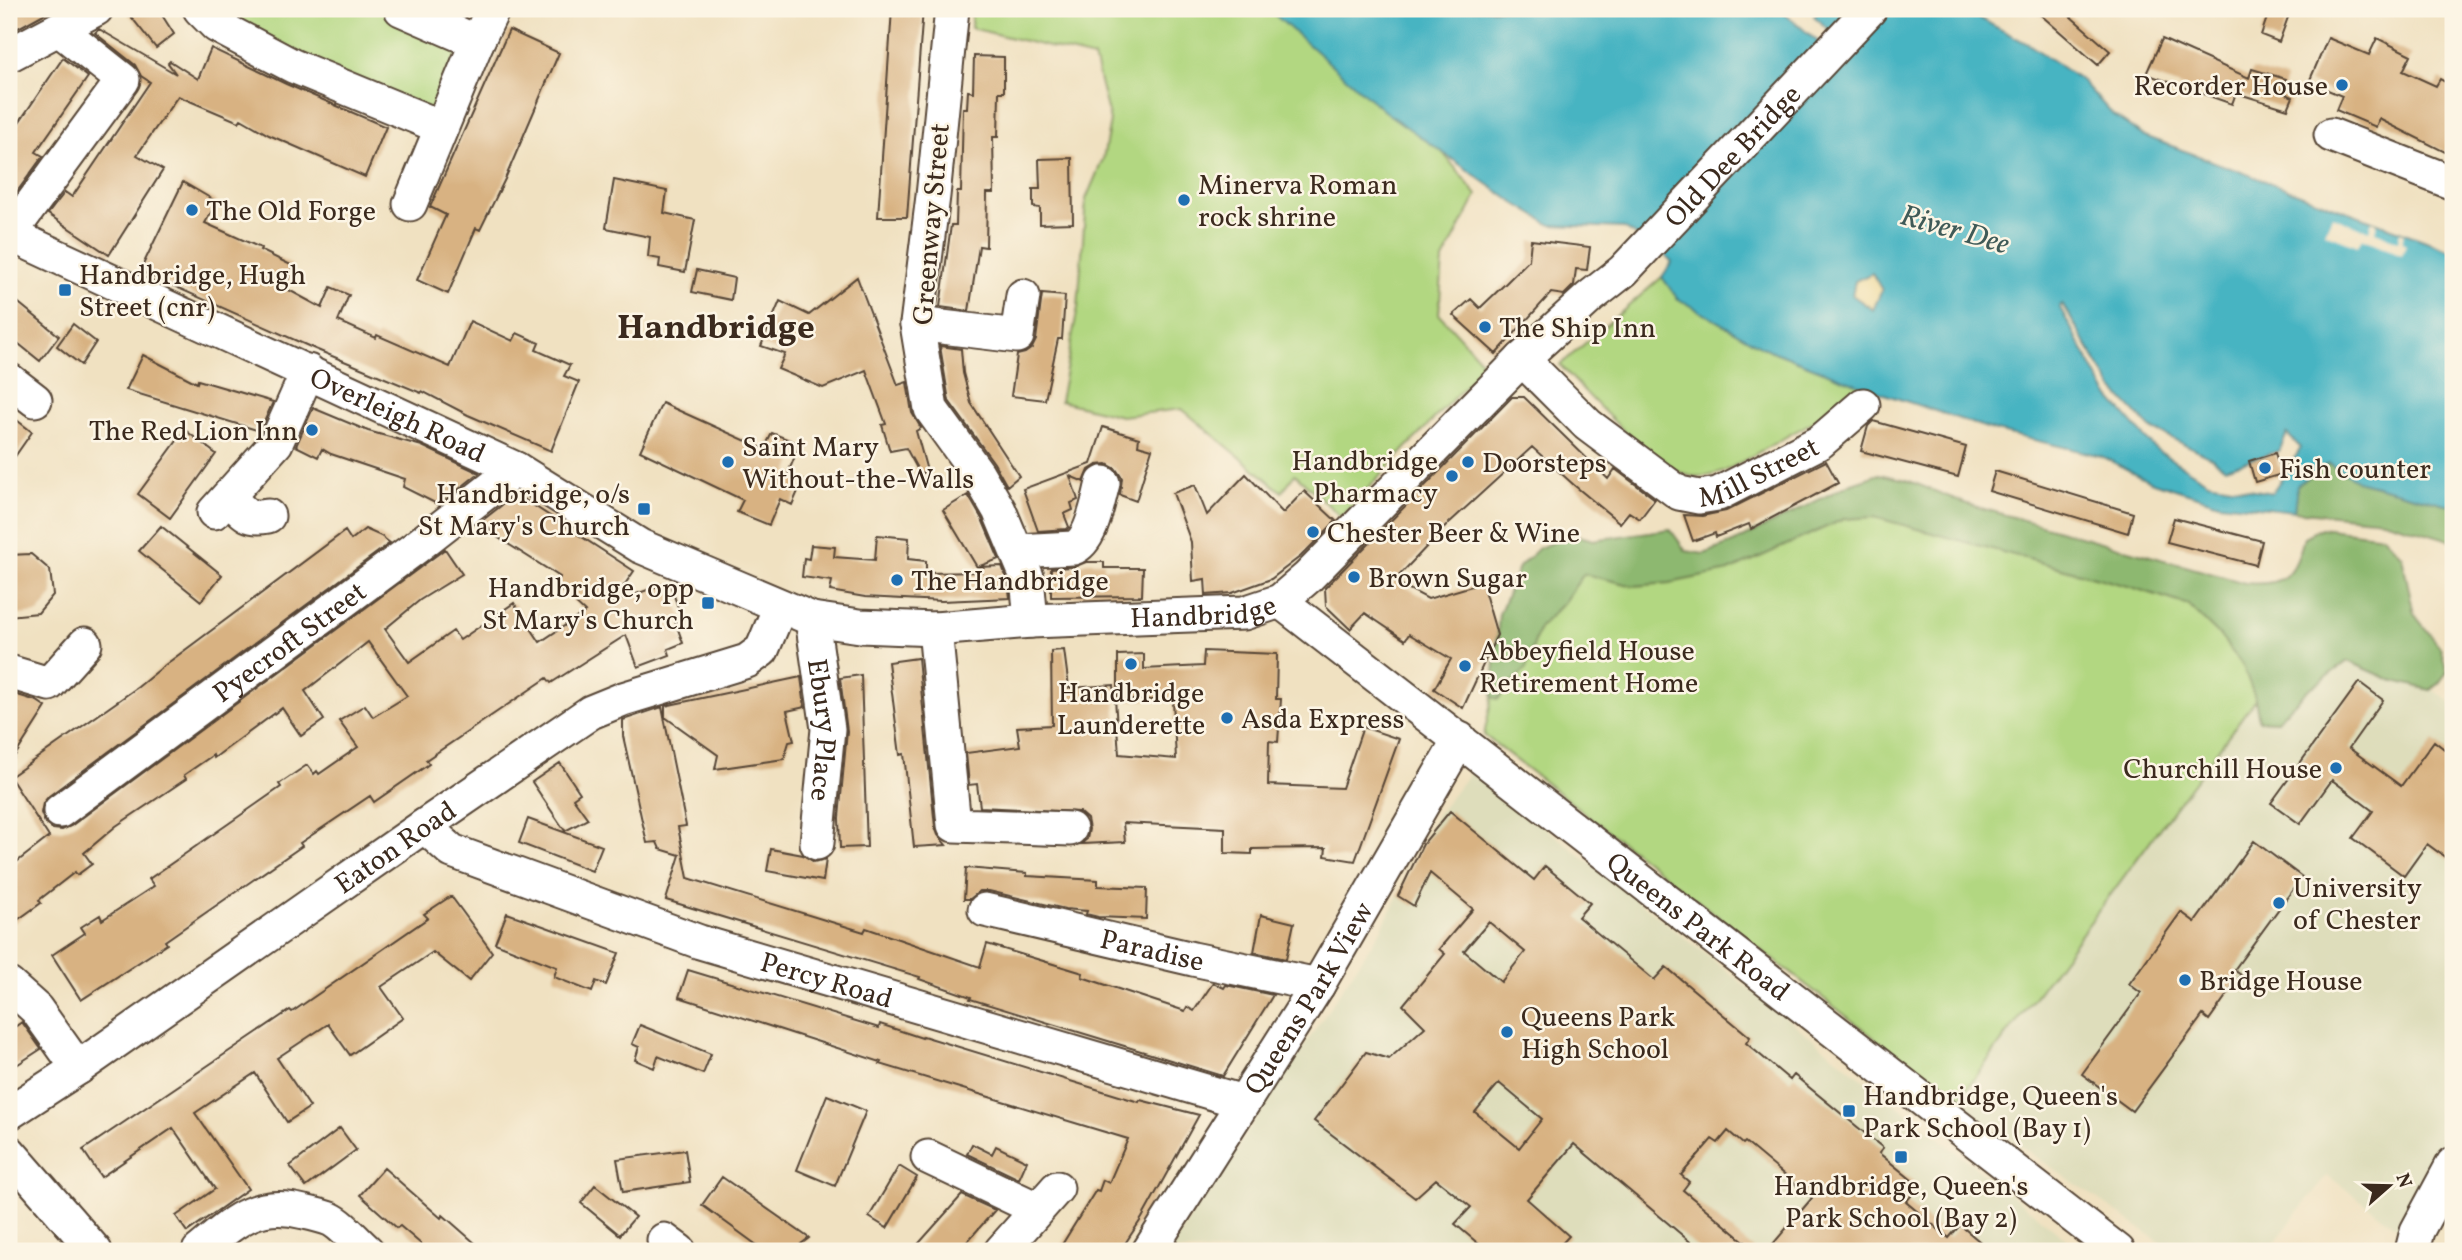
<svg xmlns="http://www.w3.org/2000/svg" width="2462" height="1260" viewBox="0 0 2462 1260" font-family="Vollkorn,serif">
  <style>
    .built { fill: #deddbb }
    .green { fill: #b2d781; stroke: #768050; stroke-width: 2 }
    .forest { fill: #8db86f; stroke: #647146; stroke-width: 2 }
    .sand { fill: #eeda9e; stroke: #94825e; stroke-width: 2 }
    .water { fill: #47b4c2; stroke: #416f70; stroke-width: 2; fill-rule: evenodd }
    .pier { fill: #f0e1c1 }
    .building { fill: #d8b282; fill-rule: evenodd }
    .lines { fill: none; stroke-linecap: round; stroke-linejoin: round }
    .minor-casing { stroke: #564536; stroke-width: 37 }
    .minor { stroke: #fff; stroke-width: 33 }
    .poi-dot { fill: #1f6fb2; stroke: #fcf5e5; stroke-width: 2.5 }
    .labels { text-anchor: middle; stroke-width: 5; stroke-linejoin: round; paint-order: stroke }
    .poi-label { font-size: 28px; fill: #3b2a1e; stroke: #fcf5e5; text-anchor: start }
    .street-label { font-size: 28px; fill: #3b2a1e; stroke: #fcf5e5 }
    .water-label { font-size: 30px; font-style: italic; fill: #3f5a57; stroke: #fcf5e5 }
    .district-label { font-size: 35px; font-weight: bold; fill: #3b2a1e; stroke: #fcf5e5 }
  </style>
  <rect width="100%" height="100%" fill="#fcf5e5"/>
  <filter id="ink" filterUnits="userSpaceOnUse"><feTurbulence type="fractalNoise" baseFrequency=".0143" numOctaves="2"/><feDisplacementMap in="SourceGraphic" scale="14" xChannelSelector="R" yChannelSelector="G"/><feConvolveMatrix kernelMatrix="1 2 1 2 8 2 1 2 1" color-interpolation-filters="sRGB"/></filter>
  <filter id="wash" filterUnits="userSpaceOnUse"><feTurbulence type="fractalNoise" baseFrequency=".00686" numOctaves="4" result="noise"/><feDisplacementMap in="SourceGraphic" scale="28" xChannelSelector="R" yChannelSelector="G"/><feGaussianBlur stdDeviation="1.57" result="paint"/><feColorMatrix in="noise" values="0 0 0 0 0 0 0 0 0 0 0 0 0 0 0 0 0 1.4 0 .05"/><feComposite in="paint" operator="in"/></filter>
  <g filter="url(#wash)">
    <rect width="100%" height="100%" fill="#f0e1c1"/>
    <path class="built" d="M2359,635l94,69v430l-16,17 -39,77 -71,-53 -59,76h-95l-216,-149 302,-408z
      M1472,770l610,481h-913l212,-321 57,-117z"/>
    <path class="green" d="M215,9h163l85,38 -26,66 -138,-55z
      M972,9h301l167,140 37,46 -34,65 -4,54 46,51 -144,152 -46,-43 -13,18 -100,-83 -61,7 -61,-15 18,-94 8,-108 17,-40 7,-38 -16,-63 -123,-30z
      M1662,277l15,21 85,49 100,39 -28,24 -111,62c-10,3 -21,6 -32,4 -37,-7 -104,-82 -131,-111z
      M1858,492l411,112 -10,90 -302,408 -473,-367 25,-118 62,-56 120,10z"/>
    <path class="forest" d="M2329,463l28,18 96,25v35l-70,-21 -89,-9 3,-26z
      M1879,474l28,6 60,24 278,79c41,4 50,-9 59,-46l17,-9 62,8 19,20 12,58 26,33 7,25 -8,11 -9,7 -39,-10 -43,-19 -40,29 -32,31 -17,-1 -4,-22 -12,-32 -24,-31 -31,-30 -57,-18 -257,-70 -30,2 -115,52 -59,12 -36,3 -50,-12 -21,29 -24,25 -13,41 -28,30 -6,-2 7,-83 20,-47 20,-19 34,-14 20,6 77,-11 16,22 18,3 29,-11 119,-60z"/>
    <path class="sand" d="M1872,273l10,17 -8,20 -22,-15 3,-14z"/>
    <path class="water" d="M1268,9h461c18,4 32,7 50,0l61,51 49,-51h73l68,36 52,36 31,34 29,20 311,116v255l-96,-25 -28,-18 -32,22 -3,26 -75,-8 -69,-22 -49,-25 -105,-25 -124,-41 -110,-43 -85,-49 -15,-21 10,-15 -7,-8 -41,-26 -73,-3 -38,-23 -129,-91zM1872,273l10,17 -9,20 -21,-15 3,-14zM2062,304l51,85 37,39 61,29 14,11 54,-17 8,-17 14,14 -29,45 -64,-11 -53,-33 -48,-55 -48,-88z
      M1822,9h33l-22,25 -19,-18z"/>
    <path class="pier" d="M2332,216l37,15 3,-10 5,2 -2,9 23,9 2,-9 4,1 -2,10 4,2 -4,10 -40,-17 -4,8 -33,-13z"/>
    <g id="blocks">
      <path class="building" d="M9,9h44l-44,24z
        M125,9h33l16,25 -18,14z
        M892,9h31l-16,208h-29z
        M2034,9h28l48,42 -12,14z
        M2270,9h21l-12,33 -18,-7z
        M99,29l77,45 -8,-11 2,-2 28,18 13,-31 75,36 100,43 -21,50 -96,-42 -28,-16 -2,3 -61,-26 -41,59 26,15 -54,85 -61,-41 17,-22 7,5 78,-115 -9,-6 -6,-11 -40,-32z
        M509,30l50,23 -54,126 -25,51 -4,-2 -28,66 -31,-14 29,-65 -16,-8z
        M2328,38l41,17 8,-17 34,17 -8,16 33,15 4,-7 13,7v70l-74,-37 -3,8 -40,-17 6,-14 -33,-14z
        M2162,39l87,39 3,-9 34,10 -4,13 11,5 -5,12 -52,-16 -4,11 -86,-30z
        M974,56l30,1v35h-5l-1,45h-5l1,56h-7l-1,54 -7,-1 -10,65 -29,-4 11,-82h5l1,-33h4l2,-84h4l1,-17 5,1z
        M63,58l25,19 -52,75 7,4 -27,37 -7,-6v-50z
        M1072,158l1,65 -33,1v-16l-7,-1v-18h7l-1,-30z
        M614,180l53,11 -3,22 31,7 -10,52 -26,-5 1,-8 -12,-2 2,-20 -44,-9z
        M183,182l34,20 -12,21 56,25 -1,2 33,16 -8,22 37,20 9,-21 18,8 -11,26 38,17 1,-3 73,32 20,-46 43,20 4,-8 22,10 -3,7 34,15 -6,11 15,6 -28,69 -83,-36 -46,-24 -1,2 -106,-44 -175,-78z
        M1531,240l59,7 -3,23 -11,-1 -2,16 -10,10 -13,-2 -55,61 -43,-39 18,-16 9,9 24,-23 25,-25z
        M697,270l37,8 -3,22 -39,-8z
        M857,277l41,108 9,-3 5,31 9,15 -5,3 11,40 -7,3 -14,-26 -16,3 -8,-26 4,-1 -20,-54 -43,18 -45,-19 7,-15 -24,-8 19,-45 29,14z
        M1042,294l23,2 -3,43h-4l-13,61 -34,-4 6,-41 8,-2 7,-5 4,-8z
        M9,295l50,41 -19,25 -31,-25z
        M73,324l23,18 -15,23 -24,-19z
        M940,346l21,3 2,24 8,30 48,73 -12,10 -13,-23 -45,-62z
        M143,355l54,28 1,-3 75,22 -13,29 -134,-41z
        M1512,397h12l84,82 7,-10 40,30 -15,20 -11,-7 -9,11 -45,-37 -43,-39 -83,76 -55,58 34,18 54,-16 15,52 -34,73 -29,-19 17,-30 -42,-25 -4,6 -40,-27 -15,16 -24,-23 -1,-18z
        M662,403l102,46 8,-16 28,11 -12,29 15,7 -11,25 -12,-6 -11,26 -32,-13 6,-12 -103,-49z
        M313,408l55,23 54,15 57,27 -40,32 -36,-18 2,-8 -74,-25 -9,-5 -4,8 -22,-11z
        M9,414l23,18 -23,33z
        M1873,421l93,26 -8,30 -97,-26 7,-25z
        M1103,427l36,11 -1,7 14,4 -16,52 -16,-6 2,-17 -6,-9 -9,-5 -10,1 -8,5 -5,12 -14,-6 8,24 -7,3 2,7 -9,4 5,13 -2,2 -29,2 -15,-42 68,-25z
        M185,430l31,24 -46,64 -32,-24z
        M2275,453l7,21 -27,8 -6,-21z
        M1826,461l12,22 -87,46 -2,-5 -33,13 -1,-4 -22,8 -9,-26 18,1 24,-5z
        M1995,471l138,42 -5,20 -139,-42z
        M1246,474l37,39 21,-22 32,30 -35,35 -30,23 -39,14 -26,2 -1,-16 -12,2 -2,-39 -18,-49 22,-8 12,30z
        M516,494l118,77 -22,32 57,-21 13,36 -7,3 8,22 -15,6 2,6 -32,12 -12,-32 -75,48 -4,-5 -121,82 3,4 -55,38 -4,-6 -70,47 2,3 -137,95 2,3 -86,56 -29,-45 33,-22 -4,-6 19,-12 2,5 52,-34 -5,-7 132,-92 -2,-3 28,-19 7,9 3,-3 2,3 39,-27 -19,-26 26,-16 8,12 34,-21 -39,-54 -63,49 19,29 -23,16 -19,-28 -68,50 -1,-3 -29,20 2,4 -70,47 -32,27 8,11 -15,11 -2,-3 -36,28 2,3 -32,23v-58l40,-31 -39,-60 128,-90 27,-22 180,-134 6,9 14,-11 16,7 9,7 -341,253 -6,7 -2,10 4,10 8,6 9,1 9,-4 374,-277 17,25 -42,26 -35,29 24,33 44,-31 7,9 54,-37 26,39 45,-30 -28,-26 3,-9 -66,-42 -11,-15z
        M968,495l14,24 17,40 -22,8 -34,-57z
        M2174,518l88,23 -6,24 -89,-23z
        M161,526l61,49 -21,26 -62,-50z
        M877,535l32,3 -1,21 18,2v12l55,-1 -3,-5 24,-1 6,16 2,16 -68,3 -77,-4 -35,-6 2,-10 -30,-4 2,-19 5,1 2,-14 24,2 -1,10 41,3z
        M31,554l19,16 3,25 -15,18 -29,3v-61z
        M1086,562h18v6h39l-1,28 -91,1v-29l23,-1z
        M1064,650l5,38 45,-3 5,69 57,5 -3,-59h-55v-45l26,-1v15l59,-3 1,-15 73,3 -1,45h5l-3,43 -9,-1 -1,44 74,3 21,-61 36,12 -44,122 -30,-5 1,-8 -74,1v5l-27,-1v-25l-102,-5 2,19 -44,2 6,-5 2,-10 -2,-10 -8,-7 -99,-5 -3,-23 -8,1 -3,-32 54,-7 -3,-19 35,-2 -1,-74z
        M918,658l17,169 3,8 8,10 -32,2 -10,-93 -4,1 -12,-93z
        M861,675l6,172 -27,1 -1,-30 8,-87 -7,-53z
        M801,677l4,30 -18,4 7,30 -5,1 -5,17 -69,10 3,-14 -53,-38v-11l9,-2z
        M2359,682l24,18 -34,48 52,38 33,-45 19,15v107l-26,-19 -23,32 -51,-38 20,-27 -41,-31 -32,44 -29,-21z
        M11,693l26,8 9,6 -37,58v-69z
        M662,707l24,119 -8,1 10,51 176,54 2,-4 114,39 7,-23 96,29 -1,4 103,34 2,-4 7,4 19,-28 11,5 2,-3 47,10 -50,81 -253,-77 1,-2 -52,-18 1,-2 -254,-77 14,-45 -20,-6 -3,-7 -10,1 -24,-107v-16z
        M560,763l20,30 -7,5 15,21 -23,12 -33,-49z
        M1450,811l84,69 11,-14 45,37 -12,14 76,63 12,-13 84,70 -4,6 44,37 4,-5 89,73 -4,5 40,33 -13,16 43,36 11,-13 31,26h-224l45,-53 -67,-56 -2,2 -15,-13 -10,12 -6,-4 -31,36 8,7 -6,8 73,61h-55l-127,-107 -47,55 42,37 -14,15h-68l-32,-27 16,-17 -35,-28 -21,19 -101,-77 52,-69 23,7 36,-32 -22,-22 42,-51 -6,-5 34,-40 -43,-36 -16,33 -16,-10 25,-52zM1489,922l36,30 -24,30 -37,-31zM1499,1083l43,36 -23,29 -44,-36z
        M528,819l74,27 -10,25 -73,-28z
        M2254,841l48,36 -68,93 7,5 -32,45 -6,-5 -71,96 -50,-37 59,-81 -12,-9 52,-72 14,10z
        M771,849l32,6 11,7 12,-3 -3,22 -56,-10z
        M966,868l61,5v3l71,4v6l49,2 -1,31 -48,-2 -12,-3 1,-3 -22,-2 -76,-18h-9l-10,8h-6z
        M451,896l41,56 -23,29 -36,-29 -52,35 22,31 -53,37 -22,-31 -51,34 33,49 -23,15 -32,-49 -60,40 53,76 -61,43 -11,-16 39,-27 -42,-61 -72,49 -18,-27 207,-140 2,2 136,-94 -4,-4z
        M507,913l112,40 -13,32 -10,-4 -4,11 -38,-15 3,-10 -62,-24z
        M1261,915l33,8 -8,36 -32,-7z
        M688,970l191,58 1,-4 42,14 1,-2 216,66 1,-2 59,15 -57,103 -22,33h-62l38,-61 3,1 4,-11 6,3 19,-44 -248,-75 1,-2 -202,-65z
        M22,1022l19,27 -32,21v-39z
        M640,1025l71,29 -8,20 -45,-18 -4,12 -19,-8 4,-13 -7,-3z
        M827,1095l39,16 -31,75 -38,-16z
        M340,1128l16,22 -50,37 -16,-21z
        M972,1144l20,10 4,-8 31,15 -8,18 -52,-25z
        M685,1150l5,32 -67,10 -6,-33z
        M899,1166l18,11 -30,51 -18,-11z
        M384,1168l57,50 2,-3 41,36h-55l-29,-25 -3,2 -37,-33z
        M722,1177l87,61 -8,6 6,7h-42l-63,-46z
        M595,1185l40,32 -15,18 -39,-32z
        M962,1195l33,15 -36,41h-47z"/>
    </g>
  </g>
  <g filter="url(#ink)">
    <use href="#blocks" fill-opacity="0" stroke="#564536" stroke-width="2"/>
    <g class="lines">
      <g class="minor-casing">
        <g id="minor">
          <path d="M200,9l17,17 76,40 148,61"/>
          <path d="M401,9l76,33 -67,162"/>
          <path d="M952,9l-19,187 -16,128 14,85 47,65 21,36 28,67 4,44"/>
          <path d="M477,42l16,-33"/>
          <path d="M9,55l87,-46"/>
          <path d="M2331,135l122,48"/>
          <path id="s1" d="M9,234l507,235 124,77 172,73 48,7 75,3 96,-8 213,-8 36,-12 28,-24 214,-218 68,-62 33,-26 247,-262"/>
          <path d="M9,235l114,-155 -63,-50"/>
          <path d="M917,324l100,12 6,-40"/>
          <path id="s2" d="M1522,359l66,66 91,68 20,4 19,-3 102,-52 43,-37"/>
          <path d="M9,380l26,20"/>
          <path d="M229,497c14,15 17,23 39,19"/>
          <path d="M214,512l62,-69 32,-72"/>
          <path d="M1017,551l56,-3c19,-7 25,-47 30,-65"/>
          <path id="s3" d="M1280,601l838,650"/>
          <path id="s4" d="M812,619l16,110 -11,114"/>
          <path d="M935,629l19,196 116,4"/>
          <path d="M9,672l40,12 36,-40"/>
          <path id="s5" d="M60,811l355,-263 101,-79"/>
          <path id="s6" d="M424,826l28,25 248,91 543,160"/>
          <path id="s7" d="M985,910l208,49 125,26"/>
          <path d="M9,985l27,24 42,59"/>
          <path id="s8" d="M9,1113l69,-45 346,-242 167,-114 32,-13 124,-38 15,-11 18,-43"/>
          <path d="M9,1152l86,99"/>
          <path d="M928,1157l109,52"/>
          <path d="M664,1240l15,11"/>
          <path d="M199,1251c35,-29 57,-52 105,-39 9,2 18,4 26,7 13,6 26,23 37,32"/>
          <path d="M1001,1251l56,-63"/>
          <path id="s9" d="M1149,1251l169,-266 142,-246"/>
          <path d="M2412,1251l5,-20 36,-67"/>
        </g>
      </g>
      <use href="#minor" class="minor"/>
    </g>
  </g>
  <g class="poi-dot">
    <circle cx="2342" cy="85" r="7"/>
    <circle cx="1184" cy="200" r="7"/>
    <circle cx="192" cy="210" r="7"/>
    <rect x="58" y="283" width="14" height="14" rx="3.5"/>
    <circle cx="1485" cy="327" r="7"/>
    <circle cx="312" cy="430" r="7"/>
    <circle cx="728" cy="462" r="7"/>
    <circle cx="1468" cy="462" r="7"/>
    <circle cx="2265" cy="468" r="7"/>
    <circle cx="1452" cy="476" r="7"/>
    <rect x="637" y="502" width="14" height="14" rx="3.5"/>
    <circle cx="1313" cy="532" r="7"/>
    <circle cx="1354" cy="577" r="7"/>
    <circle cx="897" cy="580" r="7"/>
    <rect x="701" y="596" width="14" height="14" rx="3.5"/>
    <circle cx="1131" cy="664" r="7"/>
    <circle cx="1465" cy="666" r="7"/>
    <circle cx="1227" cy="718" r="7"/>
    <circle cx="2336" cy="768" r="7"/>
    <circle cx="2279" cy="903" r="7"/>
    <circle cx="2185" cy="980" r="7"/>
    <circle cx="1507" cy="1032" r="7"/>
    <rect x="1842" y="1104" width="14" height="14" rx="3.5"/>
    <rect x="1894" y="1150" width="14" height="14" rx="3.5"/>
  </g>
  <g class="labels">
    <g class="poi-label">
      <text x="2328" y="95" text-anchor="end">Recorder House</text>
      <text x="1198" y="194">Minerva Roman<tspan x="1198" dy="32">rock shrine</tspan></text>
      <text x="206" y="220">The Old Forge</text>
      <text x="79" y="284">Handbridge, Hugh<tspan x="79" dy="32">Street (cnr)</tspan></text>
      <text x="1499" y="337">The Ship Inn</text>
      <text x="298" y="440" text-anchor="end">The Red Lion Inn</text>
      <text x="742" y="456">Saint Mary<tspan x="742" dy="32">Without-the-Walls</tspan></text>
      <text x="1438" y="470" text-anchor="end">Handbridge<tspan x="1438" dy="32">Pharmacy</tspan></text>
      <text x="1482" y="472">Doorsteps</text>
      <text x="2279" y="478">Fish counter</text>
      <text x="630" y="503" text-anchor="end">Handbridge, o/s<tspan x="630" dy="32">St Mary's Church</tspan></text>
      <text x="1327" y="542">Chester Beer &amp; Wine</text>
      <text x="1368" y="587">Brown Sugar</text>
      <text x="911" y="590">The Handbridge</text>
      <text x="694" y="597" text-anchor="end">Handbridge, opp<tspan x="694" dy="32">St Mary's Church</tspan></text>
      <text x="1479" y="660">Abbeyfield House<tspan x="1479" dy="32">Retirement Home</tspan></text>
      <text x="1131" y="702" text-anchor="middle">Handbridge<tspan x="1131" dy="32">Launderette</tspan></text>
      <text x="1241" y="728">Asda Express</text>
      <text x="2322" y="778" text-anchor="end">Churchill House</text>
      <text x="2293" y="897">University<tspan x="2293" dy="32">of Chester</tspan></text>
      <text x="2199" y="990">Bridge House</text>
      <text x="1521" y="1026">Queens Park<tspan x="1521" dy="32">High School</tspan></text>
      <text x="1863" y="1105">Handbridge, Queen's<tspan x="1863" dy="32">Park School (Bay 1)</tspan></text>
      <text x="1901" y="1195" text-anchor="middle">Handbridge, Queen's<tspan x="1901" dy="32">Park School (Bay 2)</tspan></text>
    </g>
    <g class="street-label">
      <text dy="10" stroke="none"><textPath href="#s1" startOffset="1998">Old Dee Bridge</textPath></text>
      <text transform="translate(930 224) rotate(-85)" y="10">Greenway Street</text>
      <text dy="10" stroke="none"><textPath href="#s1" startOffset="429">Overleigh Road</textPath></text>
      <text dy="10" stroke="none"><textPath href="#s2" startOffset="292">Mill Street</textPath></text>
      <text dy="10" stroke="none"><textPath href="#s1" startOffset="1284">Handbridge</textPath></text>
      <text dy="10" stroke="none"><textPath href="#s5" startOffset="285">Pyecroft Street</textPath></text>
      <text dy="10" stroke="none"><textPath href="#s4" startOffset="112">Ebury Place</textPath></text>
      <text dy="10" stroke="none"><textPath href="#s8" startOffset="469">Eaton Road</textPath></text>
      <text dy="10" stroke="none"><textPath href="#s3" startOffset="530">Queens Park Road</textPath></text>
      <text dy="10" stroke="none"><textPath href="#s7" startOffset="172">Paradise</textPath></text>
      <text dy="10" stroke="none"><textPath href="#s6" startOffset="434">Percy Road</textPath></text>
      <text dy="10" stroke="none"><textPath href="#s9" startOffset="299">Queens Park View</textPath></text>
    </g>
    <g class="water-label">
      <text transform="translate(1955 229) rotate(16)" y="10">River Dee</text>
    </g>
    <g class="district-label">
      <text x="716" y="338">Handbridge</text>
    </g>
  </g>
  <rect width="2462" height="1260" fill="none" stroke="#fcf5e5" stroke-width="35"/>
  <g transform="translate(2389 1186) rotate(70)" stroke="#fcf5e5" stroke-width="5" paint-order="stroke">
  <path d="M0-5L12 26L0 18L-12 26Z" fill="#3b2a1e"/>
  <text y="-10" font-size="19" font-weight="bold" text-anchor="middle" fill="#3b2a1e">N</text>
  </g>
</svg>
